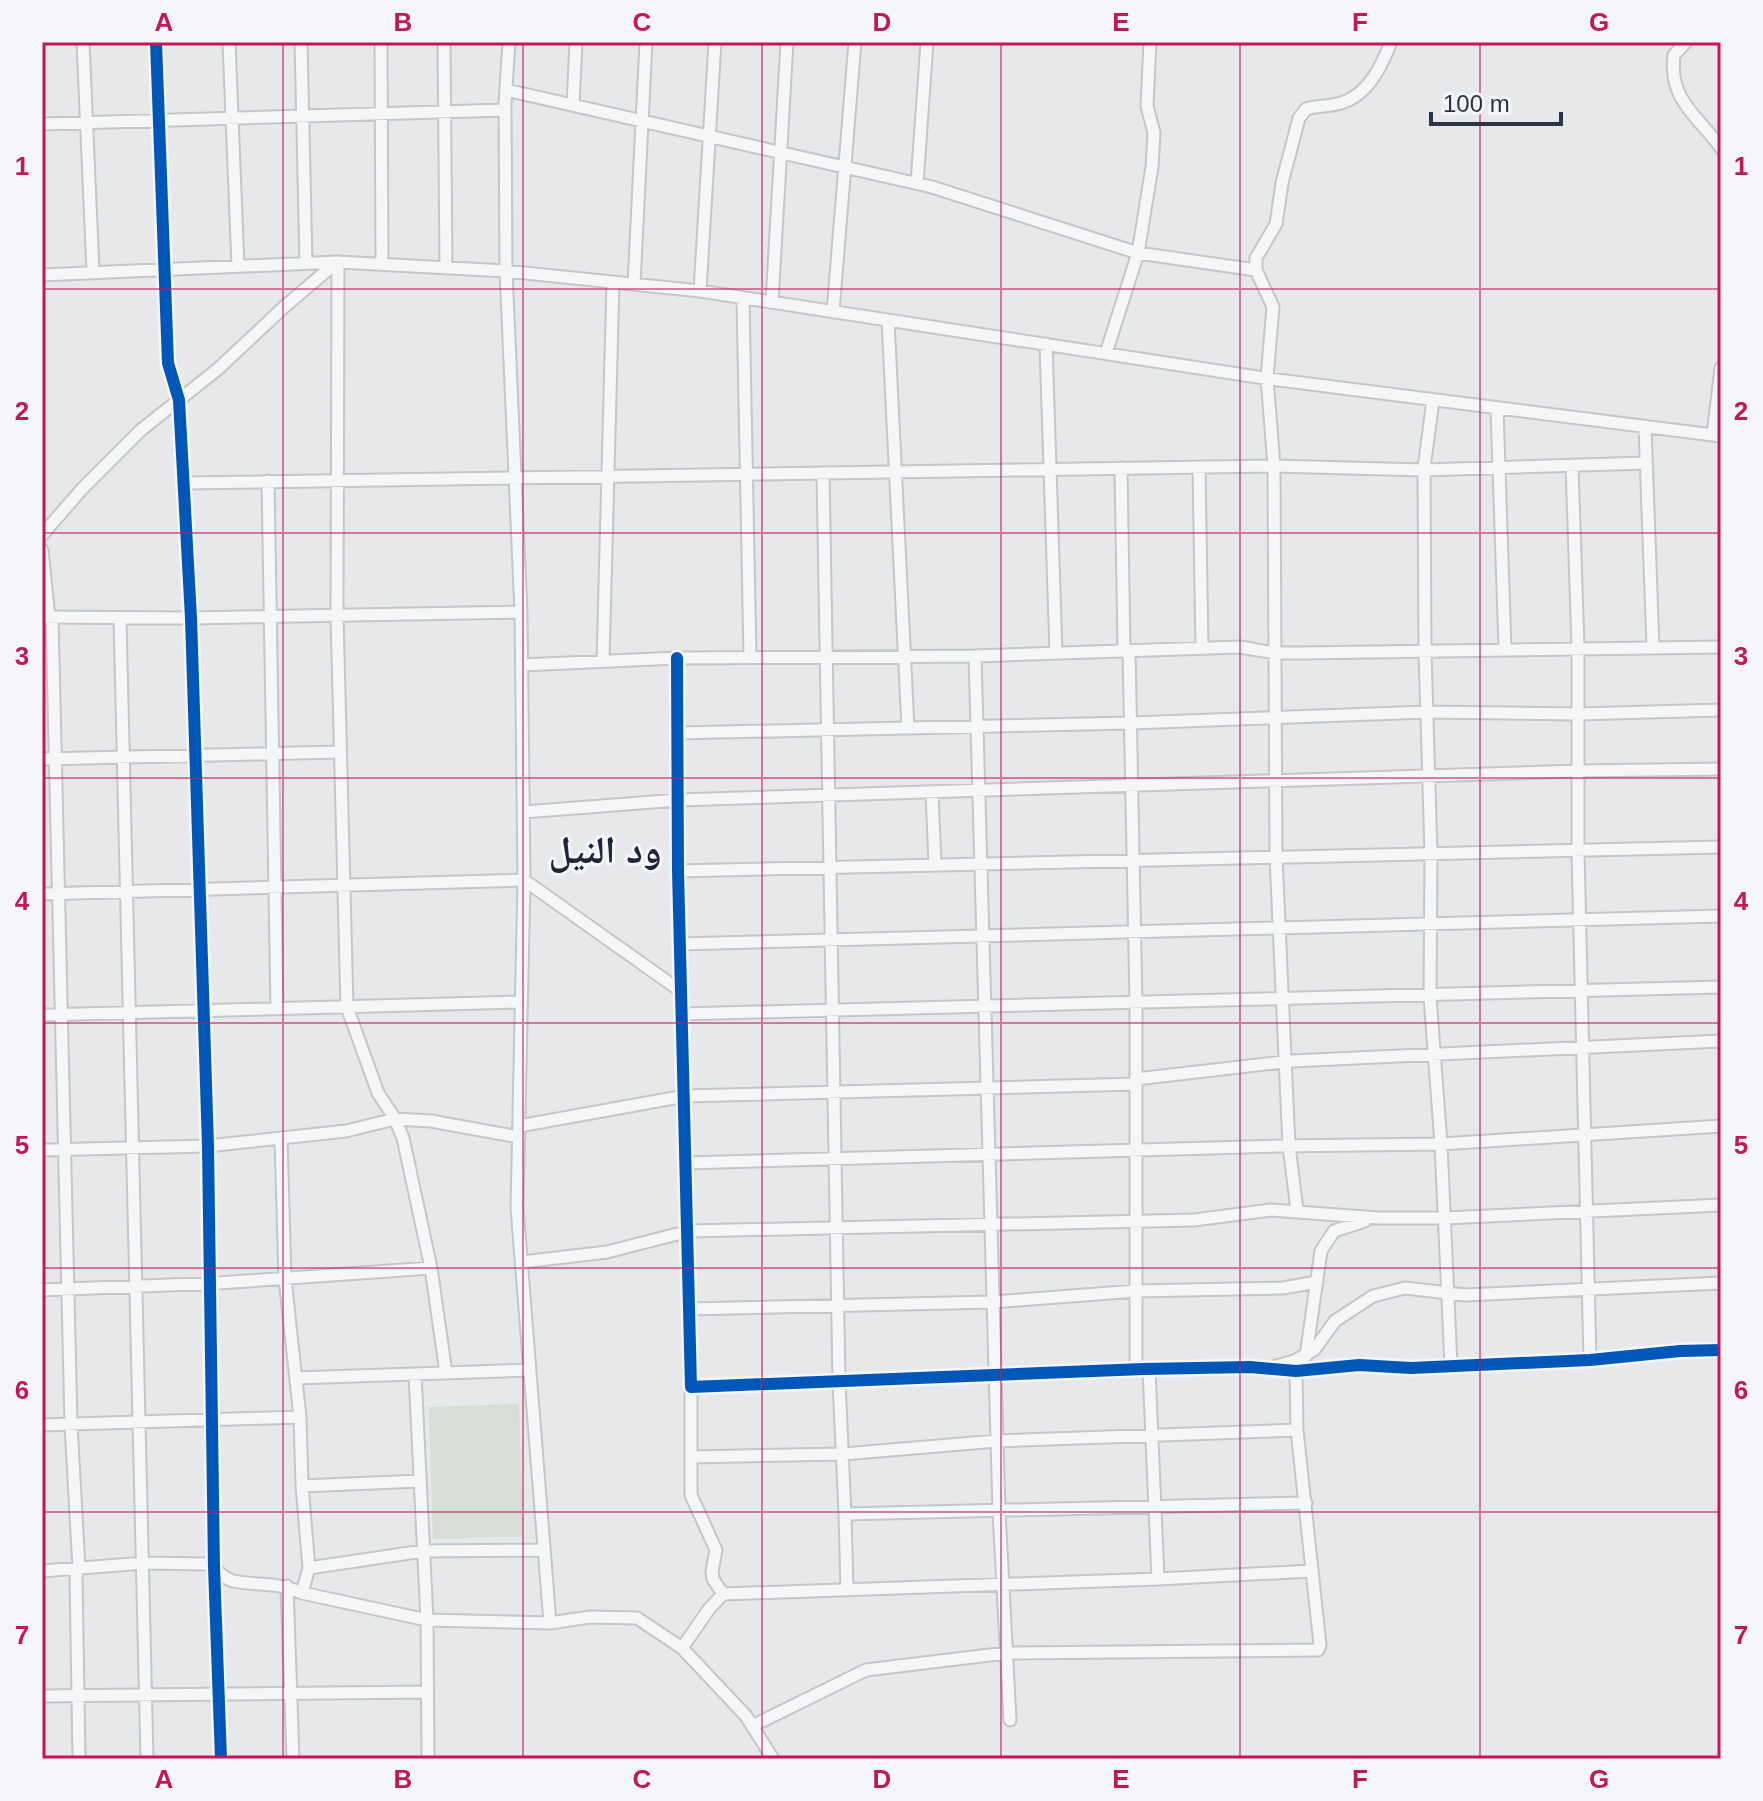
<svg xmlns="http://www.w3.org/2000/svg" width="1763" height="1801" viewBox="0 0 1763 1801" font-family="Arial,'Noto Naskh Arabic',sans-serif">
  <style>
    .green { fill: #d6ded6 }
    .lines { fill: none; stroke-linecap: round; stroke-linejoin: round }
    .minor-casing { stroke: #c4c6c8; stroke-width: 15 }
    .minor { stroke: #f5f6f7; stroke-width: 11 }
    .cycleway-casing { stroke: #f4f6f9; stroke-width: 17 }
    .cycleway { stroke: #0057b8; stroke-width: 12 }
    .grid { fill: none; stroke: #c2185b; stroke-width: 2; stroke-opacity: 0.55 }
    .labels { text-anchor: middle; stroke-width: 6; stroke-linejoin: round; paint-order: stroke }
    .town-label { font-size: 38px; font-weight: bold; fill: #1d2536; stroke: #f4f6f9 }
    .neatline { fill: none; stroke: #c2185b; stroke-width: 3 }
    .grid-label { font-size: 26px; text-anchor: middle; font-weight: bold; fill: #c2185b }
  </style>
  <rect width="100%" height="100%" fill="#e6e8ea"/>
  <path class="green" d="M519,1404l4,132 -90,3 -4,-132z"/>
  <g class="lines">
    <g class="minor-casing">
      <path id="minor" d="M83,42l10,229
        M156,42l12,321 11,37 12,218 17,528 6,421 7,192
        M229,42l9,224
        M301,42l5,221
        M381,42l1,222
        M444,42l2,226
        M509,42l-4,61 1,168 15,341 3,268 -7,328 33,415
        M1686,42l-12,13c-6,45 24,61 47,93
        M506,90l426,97 206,66 118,17
        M573,105l3,-63
        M42,124l463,-14
        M917,183l10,-141
        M338,262l-1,353 10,392 31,86 17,26 8,19 28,130 15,105
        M42,275l296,-13 168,9 194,20 570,88 451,57
        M634,284l12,-242
        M700,291l15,-249
        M743,298l7,359
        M772,302l15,-260
        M833,312l22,-270
        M888,320l20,408
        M1046,344l10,309
        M1106,353l32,-100 14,-86 2,-34 -7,-27 3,-64
        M1433,400l-9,68 1,183 6,203 -1,143 11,147 10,221
        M1497,408l8,241
        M1645,427l8,220
        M1713,435l8,-67
        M1572,465l6,182v204l12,509
        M1199,467l3,181
        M1121,468l3,182
        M823,473l16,908 6,133 461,-11
        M268,481l9,528
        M185,483l1089,-17 150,4 222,-7
        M42,535l40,-46 59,-59 77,-61 66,-62 53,-45
        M42,550l7,67
        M42,617l149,1 330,-6
        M52,617l19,807 8,145 -3,6 3,184
        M120,618l27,1141
        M1129,650l7,353v366
        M975,656l24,855 11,209
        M677,658l1,213 13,516 453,-18 106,-2 46,4 63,-6 52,3 179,-8 90,-9 41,-1
        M603,661l10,-379
        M522,665l155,-7 298,-2 265,-9 35,6h28l418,-6
        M677,733l454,-10 296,-11 151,2 143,-4
        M42,759l298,-7
        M932,792l3,73
        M524,812l154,-12 900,-29 143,-2
        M678,871l1043,-24
        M42,894l482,-14 158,112
        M680,944l1041,-28
        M682,1014l1039,-27
        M42,1015l478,-13
        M1136,1079l156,-18 429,-20
        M519,1126l166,-30 451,-12
        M281,1138l4,141 15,138 2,69 7,82 -7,25
        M42,1150l166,-4 138,-15 49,-12 36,2 88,16
        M687,1163l592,-17 162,-2 280,-18
        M1297,1210l-8,-64 -13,-289 -2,-391 -7,-88 6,-71 -17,-37v-12l20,-34 6,-41 17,-65 7,-9c12,-4 26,-2 38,-7 25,-9 38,-37 47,-60
        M522,1262l85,-10 82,-21 505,-11 77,-10 107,8h67l276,-13
        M42,1290l177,-7 212,-15
        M690,1309l303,-7 143,-11 147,-3 34,-6
        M1306,1356l15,-105 13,-20 31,-10
        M1276,1366l18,-5 20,-11 21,-29 38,-25 32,-8 60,7 256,-12
        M1149,1369l9,210
        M415,1374l12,246 1,139
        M296,1378l234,-8
        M42,1425l258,-8
        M691,1457l152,-3 154,-13 300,-11
        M302,1486l118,-5
        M845,1514l2,75
        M309,1568l114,-17 121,-1
        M42,1571l102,-8 62,1c11,4 16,14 27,17 24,5 47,1 69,12l125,27 123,3 40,-6 47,1 45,30 64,68 27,43
        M287,1586l6,173
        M723,1594l435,-15 154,-8
        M682,1648l27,-39 14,-15 -10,-15 -1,-8 4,-21 -25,-55v-108
        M42,1696l385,-4
        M752,1726l114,-56 140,-17 312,-3 2,-5 -23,-215 -1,-59"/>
    </g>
    <use href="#minor" class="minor"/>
    <g class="cycleway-casing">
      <path id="cycleway" d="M156,42l12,321 11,37 12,218 17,528 6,421 7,192
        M677,658l1,213 13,516 453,-18 106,-2 46,4 63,-6 52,3 179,-8 90,-9 41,-1"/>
    </g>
    <use href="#cycleway" class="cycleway"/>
  </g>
  <path class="grid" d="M283,42v1717M523,42v1717M762,42v1717M1001,42v1717M1240,42v1717M1480,42v1717M42,289h1679M42,533h1679M42,778h1679M42,1023h1679M42,1268h1679M42,1512h1679"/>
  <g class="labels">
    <g class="town-label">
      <text x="605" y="863">ود النيل</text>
    </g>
  </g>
  <rect width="1763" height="1801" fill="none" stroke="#f4f6f9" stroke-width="88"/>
  <path d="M1431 112v12h130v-12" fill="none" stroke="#2b3445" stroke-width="4"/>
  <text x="1443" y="112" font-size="24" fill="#2b3445" stroke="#f4f6f9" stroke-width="6" paint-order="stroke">100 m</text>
  <rect x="44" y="44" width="1675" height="1713" class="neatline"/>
  <g class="grid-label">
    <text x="164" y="31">A</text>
    <text x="403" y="31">B</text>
    <text x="642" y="31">C</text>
    <text x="882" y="31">D</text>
    <text x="1121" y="31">E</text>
    <text x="1360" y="31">F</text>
    <text x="1599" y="31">G</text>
    <text x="22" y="175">1</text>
    <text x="1741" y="175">1</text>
    <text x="22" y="420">2</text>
    <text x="1741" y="420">2</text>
    <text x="22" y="665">3</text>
    <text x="1741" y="665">3</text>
    <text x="22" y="910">4</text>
    <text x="1741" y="910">4</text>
    <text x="22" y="1154">5</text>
    <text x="1741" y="1154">5</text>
    <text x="22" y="1399">6</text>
    <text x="1741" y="1399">6</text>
    <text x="22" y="1644">7</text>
    <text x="1741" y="1644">7</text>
    <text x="164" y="1788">A</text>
    <text x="403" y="1788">B</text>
    <text x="642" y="1788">C</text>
    <text x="882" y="1788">D</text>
    <text x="1121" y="1788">E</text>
    <text x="1360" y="1788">F</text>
    <text x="1599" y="1788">G</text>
  </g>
</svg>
